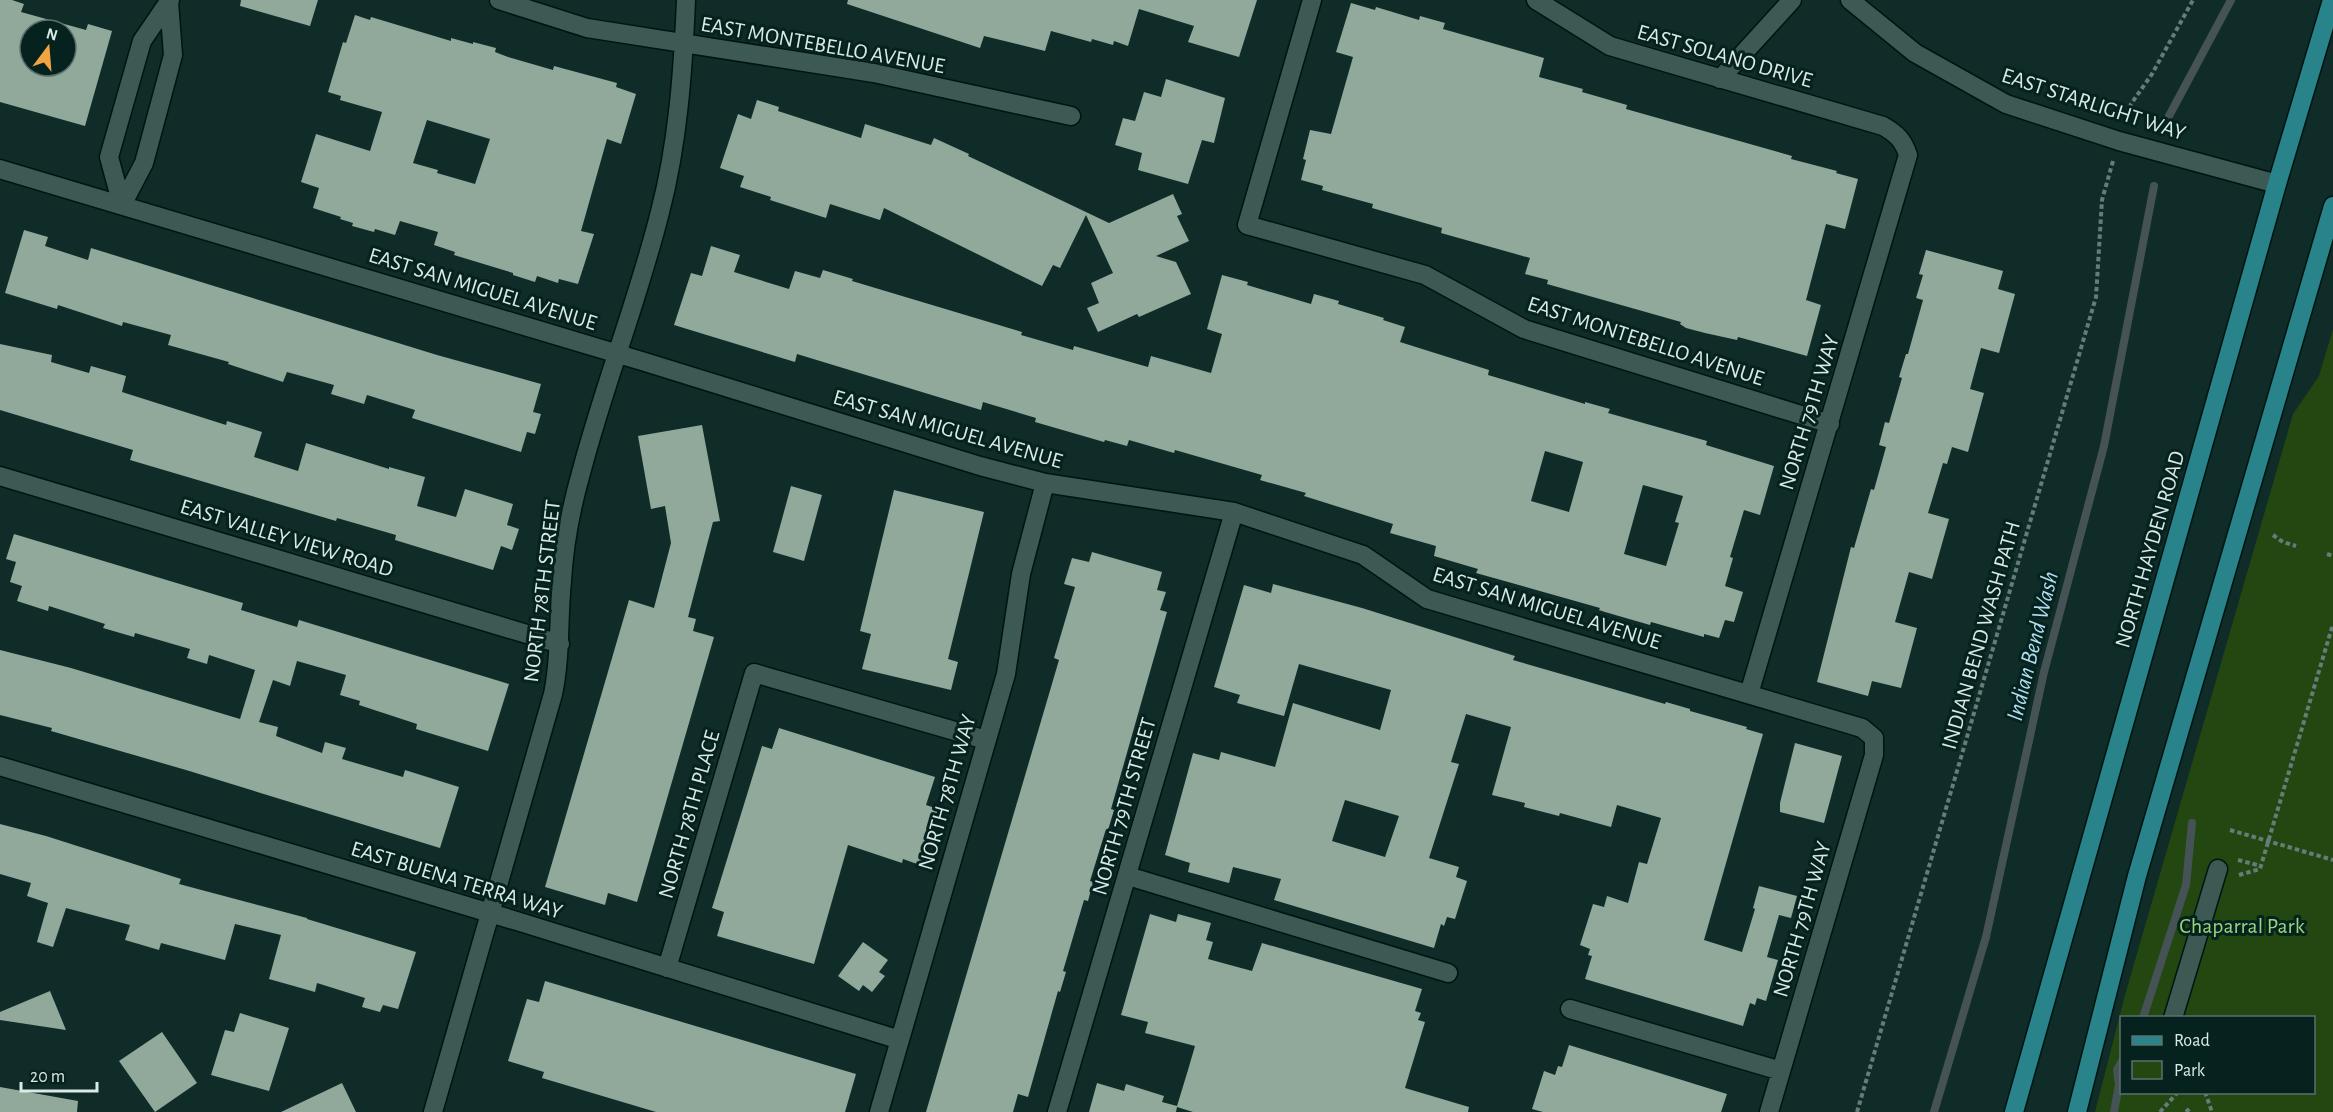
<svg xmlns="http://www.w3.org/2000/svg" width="2333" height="1112" viewBox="0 0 2333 1112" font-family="'Alegreya Sans',sans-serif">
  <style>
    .green { fill: #224710; fill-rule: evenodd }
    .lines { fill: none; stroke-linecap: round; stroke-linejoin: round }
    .stream { stroke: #465356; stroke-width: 8 }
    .building { fill: #90a99b; fill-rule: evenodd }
    .minor-casing { stroke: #001411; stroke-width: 21 }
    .major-casing { stroke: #001411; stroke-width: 21 }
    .path { stroke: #657c79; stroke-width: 4; stroke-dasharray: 4.5 3; stroke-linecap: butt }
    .minor { stroke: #3c5954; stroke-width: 18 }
    .major { stroke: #28848a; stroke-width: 18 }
    .labels { text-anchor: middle; stroke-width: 6; stroke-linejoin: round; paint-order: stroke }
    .street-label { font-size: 22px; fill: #d9e9e6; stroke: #05221e }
    .park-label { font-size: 22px; fill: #96d57c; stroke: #05221e }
    .water-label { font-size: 24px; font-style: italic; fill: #b1ddf2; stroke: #05221e }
  </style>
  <rect width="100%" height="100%" fill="#0f2c28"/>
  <path class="green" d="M2333,329v783h-238l30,-117 168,-581 26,-38zM2122,1018h192v74h-192z"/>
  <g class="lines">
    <path class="stream" d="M2169,116l62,-116
      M2143,1018l43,-133 6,-62
      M1934,1112l52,-175 58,-265 60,-226 50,-260
      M2114,1112l5,-28 -2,-14 5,-9"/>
  </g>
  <path class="building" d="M0,0h12l12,4 -3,8 65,18 2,-6 24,7 -27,95 -85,-24zM30,30h36v36h-36z
    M241,0h77l-8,26 -70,-20z
    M848,0h409l-18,57 -51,-15 6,-16 -55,-17 -11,37 -14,-5 -1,4 -21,-6 -1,3 -40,-11 -6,20 -61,-15 -4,12 -133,-44z
    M1351,3l24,7 1,-3 43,13 1,-4 25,7 -2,6 101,29 -5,19 44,12 -1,3 45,13 -1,4 166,47 -1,3 46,12 -1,2 22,6 -13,50 -19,-5 -20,76 15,5 -14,51 -69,-19 -1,3 -32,-7 -19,-5 -6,-4 1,-2 -134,-38 1,-4 -23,-6 5,-16 -89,-25 1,-5 -70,-20 1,-4 -51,-14 1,-4 -22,-6 5,-20 -3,-1 7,-29 21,4 22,-77 -17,-5z
    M355,15l15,5 1,-3 80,24v-3l22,6v-2l23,6 -1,4 13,5 45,13 1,-4 63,17 -1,4 20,7 -15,50 -14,-5 -26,92 13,3 -16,50 -19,-5 -1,4 -21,-7 -2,6 -22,-7v-2l-59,-18 1,-3 -21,-7 4,-13 -38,-11 -5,14 -20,-6 -1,3 -22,-6 1,-3 -13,-4 1,-2 -28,-9 6,-20 -18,-6 15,-48 54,17 12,-39 -42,-12 1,-4 -13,-4 15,-50 3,1zM427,120l63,19 -15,45 -38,-11 1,-3 -25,-7z
    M1166,79l59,19 -11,45 -12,-3 -14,44 -50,-14 4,-17 -27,-8 8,-27 12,3 9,-29 17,5z
    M757,100l22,7 -1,4 83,27 4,-14 66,21 3,-7 35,16 -1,2 141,67 64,-29 9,20 -5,2 12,25 -33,15 20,6 15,32 -52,23 -2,-3 -39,18 -11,-24 12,-5 -8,-20 22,-10 -27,-58 -26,53 -7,-3 -11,21 -158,-78 -4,12 -50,-16 -4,14 -56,-18 1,-3 -31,-10 4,-11 -24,-8 18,-54 13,5z
    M24,230l24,7 -3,9 43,14 3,-12 346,107 104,29 -8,28 8,2 -6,20 -8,-2 -6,20 -109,-34 3,-8 -48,-15 -3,9 -33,-10 3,-9 -47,-13 -4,10 -55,-18 1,-2 -61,-17 3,-10 -48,-13 -1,4 -64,-21 -1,4 -52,-16z
    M711,246l29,9 -6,17 55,17 6,-18 25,7 3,-8 30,9 -1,2 170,51 -1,3 52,15 1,-4 74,21 3,-11 60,17 11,-39 -15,-5 15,-54 26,7 -1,3 64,19 3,-10 25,7 -1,3 46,14 -1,2 22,7 -5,15 89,28 -1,5 97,29v-2l25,7 -2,4 99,28 -1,4 68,21 -14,49 -16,-5 -14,47 3,1 -8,28 18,6 -9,30 -9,-2 -6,18 -15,-4v3l-53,-15 -1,3 -45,-13 -6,-2 1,-2 -124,-35 2,-4 -44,-13 2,-10 -46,-13 3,-9 -89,-28 2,-3 -46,-13 2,-5 -87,-25 -1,3 -45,-13 -2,6 -22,-6 -1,2 -69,-20 1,-4 -53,-16 -2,8 -184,-56 -2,8 -121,-37 17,-52 11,3zM1545,451l38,11 -14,50 -38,-11zM1643,485l40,11 -8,26 4,1 -13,43 -42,-12z
    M1926,250l77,21 -5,18 17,5 -16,59 -18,-5 -11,41 14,4 -16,59 -16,-5 -5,17 -4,-1 -15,50 21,6 -17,60 -23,-7 -14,50 22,6 -16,60 -29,-7 -4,15 -51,-14 34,-135 3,1 17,-59 3,1 12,-43 -7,-2 6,-23 4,1 13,-45 -3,-1 7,-23h2l15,-54 -7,-2 7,-23 -4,-1z
    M0,344l52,11 -1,7 38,11 2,-7 35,10 -4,16 104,33 1,-4 35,11 -8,25 44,14 8,-28 83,26v-2l36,10 -8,29 39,11 9,-28 48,15 -6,21 12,4 -7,21 -11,-4 -8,24 -98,-30 1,-5 -59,-17 -1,3 -206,-61 3,-10 -133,-40z
    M702,425l18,96 -7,1 -25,95 8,2 -3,12 21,6 -77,265 -29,-9 -3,12 -60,-18 84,-287 25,8 17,-65 -6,-37 -14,3 -13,-73z
    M791,486l31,9 -18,66 -31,-9z
    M894,490l90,22 -36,147 10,3 -7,28 -89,-21 9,-35 -11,-3z
    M14,534l229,69 -2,7 56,17 2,-7 210,64 -21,67 -72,-22 1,-5 -58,-19 1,-4 -20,-6 6,-20 -49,-14 -7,25 -17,-6 -14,42 19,5 -2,9 46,17 3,-11 21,6 -4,11 61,18 2,-7 54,17 -19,61 -254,-78 -135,-39 1,-3 -52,-13v-65l71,18 169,51 15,-49 -46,-15 -2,9 -20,-6 3,-9 -55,-16 -1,4 -31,-9 2,-4 -56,-18 -1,5 -31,-10 5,-15 -12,-4 6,-20 -10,-3z
    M1092,552l70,20 -5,18 9,2 -6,18 7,2 -56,197 3,1 -6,20 -2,-1 -16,52 3,1 -5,19 -4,-1 -21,71 3,1 -6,20 -2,-1 -30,106 -10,-3 -5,18h-87l133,-452 -5,-2 21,-71 -11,-3 8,-26 17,4z
    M1273,584l89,24 153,48 -2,4 152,44 1,-2 24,7v2l57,16 -1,2 17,5 -59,206 38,12 13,-43 -2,-1 6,-22 38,10 -6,22 -12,-3 -12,42 11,3 -12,41 -9,-3 -2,7 -5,-2 -7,23 -158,-47 7,-23 -4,-1 2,-6 -10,-4 13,-41 11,3 3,-11 21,7 11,-41 8,2 14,-46 -44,-13 -6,22 -51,-14 -1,3 -35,-9 1,-4 -33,-8 19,-68 -45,-13 -15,48 8,2 -30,94 30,9 -3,10 11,4 -12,38 -8,-2 -3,9 -3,-2 -7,24 -160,-48 7,-21 -48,-12 -4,16 -41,-11 2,-9 -25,-8 28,-102 26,7 2,-8 54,15 18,-64 87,27 11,-40 -92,-26 -15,52 -47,-13 3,-8 -26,-8 30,-102 27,8zM1345,800l54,16 -14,41 -53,-16z
    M779,728l156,49 -9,28 12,4 -18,56 -17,-6 -1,4 -54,-18 -34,119 -97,-28 7,-24 -12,-4 50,-162 10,3z
    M1795,743l47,13 -18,67 -44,-11v-9z
    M0,824l46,12 135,43 -2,5 128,34v1l109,33 -18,57 -15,-4 -3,7 -18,-5 3,-9 -48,-15 -2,9 -46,-13 12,-44 -46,-11 -10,36 -64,-17 -2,7 -34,-10 5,-15 -64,-17 -13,39 -16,-5 11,-39 -21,-7 4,-13 -31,-9z
    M1150,914l26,8 2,-8 33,9 -5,17 7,2 -5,17 44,12 10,-28 160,46 -7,22 6,2 -3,7 7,2 -20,66 64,19 -1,5h-275l-16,-5 -1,5h-87l8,-29 27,8 2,-7 38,12 -2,6 15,4 11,-36 7,-24 -50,-13 3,-11 -27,-7z
    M863,942l25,18 -9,12 6,4 -13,16 -9,-7 -4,6 -21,-15z
    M545,981l311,93 -11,38h-189l-114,-34 2,-6 -36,-11 19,-62 12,3z
    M50,991l16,39 -66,-10v-8z
    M240,1013l49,15 -20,63 -58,-16 14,-45 9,2z
    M162,1032l35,51 -42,29 -36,-51z
    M1569,1045l158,49 -6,18h-178l-11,-3 12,-38 11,4 3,-9 4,1z
    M342,1083l14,29h-75z
    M0,1087l78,14 -1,11h-77z"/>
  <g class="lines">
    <g class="minor-casing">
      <path id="minor" d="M499,0l88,28 287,45 197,43
        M1312,0l-65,225 178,50 99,54 306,95
        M1536,0l74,46 273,80c14,8 20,14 25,29l-159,539
        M1850,0l65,53 91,51 113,37 158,43
        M1720,79l72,-79
        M0,169l645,193 335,104 65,17 189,29 129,43 64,44 435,129 12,10v17l-105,357
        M122,205l-13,-48 33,-116 28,-41
        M122,205l22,-42 29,-108 -4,-53
        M0,476l560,168
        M0,766l520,156 380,118
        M1128,876l320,97
        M667,968l87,-295 232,67
        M1570,1009l211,62
        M2173,1018l45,-149
        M433,1112l120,-418c8,-38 5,-75 9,-113 2,-36 9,-73 19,-108 23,-88 57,-173 79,-261 18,-69 23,-141 26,-212
        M879,1112l127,-438 15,-100 24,-91
        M1057,1112l177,-600"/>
    </g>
    <g class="major-casing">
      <path id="major" d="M2014,1112l263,-928 55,-184
        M2077,1112l60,-236 196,-670"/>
    </g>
    <path class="path" d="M2125,122l6,-18 21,-30 41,-74
      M2273,535l10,7 13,4
      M2327,554l6,2
      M2230,830l103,30
      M2238,860l23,6
      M2239,875l21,-6 73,-245
      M2205,1092l7,20
      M1857,1112l239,-815 6,-97 11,-39
      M2160,1112l18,-20
      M2186,1112l4,-4"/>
    <use href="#minor" class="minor"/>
    <use href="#major" class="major"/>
  </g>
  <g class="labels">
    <g class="street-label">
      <text transform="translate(823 44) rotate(10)" y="8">EAST MONTEBELLO AVENUE</text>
      <text transform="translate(1725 55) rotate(16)" y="8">EAST SOLANO DRIVE</text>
      <text transform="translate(2094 103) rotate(18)" y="8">EAST STARLIGHT WAY</text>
      <text transform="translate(483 288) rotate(17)" y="8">EAST SAN MIGUEL AVENUE</text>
      <text transform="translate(1646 340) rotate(18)" y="8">EAST MONTEBELLO AVENUE</text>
      <text transform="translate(1808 412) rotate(-73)" y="8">NORTH 79TH WAY</text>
      <text transform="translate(948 428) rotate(16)" y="8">EAST SAN MIGUEL AVENUE</text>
      <text transform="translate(287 537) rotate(17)" y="8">EAST VALLEY VIEW ROAD</text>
      <text transform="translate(2149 549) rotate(-74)" y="8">NORTH HAYDEN ROAD</text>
      <text transform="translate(541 591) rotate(-83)" y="8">NORTH 78TH STREET</text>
      <text transform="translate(1547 607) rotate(17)" y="8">EAST SAN MIGUEL AVENUE</text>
      <text transform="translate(1980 635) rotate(-74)" y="8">INDIAN BEND WASH PATH</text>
      <text transform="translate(946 792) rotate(-74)" y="8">NORTH 78TH WAY</text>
      <text transform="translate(1123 806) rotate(-74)" y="8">NORTH 79TH STREET</text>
      <text transform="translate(688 814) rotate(-74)" y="8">NORTH 78TH PLACE</text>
      <text transform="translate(457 879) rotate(17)" y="8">EAST BUENA TERRA WAY</text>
      <text transform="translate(1801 919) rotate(-74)" y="8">NORTH 79TH WAY</text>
    </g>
    <g class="park-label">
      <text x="2242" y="933">Chaparral Park</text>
    </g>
    <g class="water-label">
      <text transform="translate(2032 646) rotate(-76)" y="8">Indian Bend Wash</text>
    </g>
  </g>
  <rect x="2120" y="1016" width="195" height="78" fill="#05221e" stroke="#5a726e" stroke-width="1.5"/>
  <rect x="2132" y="1036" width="30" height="9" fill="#28848a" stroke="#5a726e" stroke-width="1.5"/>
  <text x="2174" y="1046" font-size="18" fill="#d9e9e6">Road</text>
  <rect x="2132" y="1061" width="30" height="18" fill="#224710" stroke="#5a726e" stroke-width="1.5"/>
  <text x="2174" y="1076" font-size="18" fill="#d9e9e6">Park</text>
  <g transform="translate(48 48) rotate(16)"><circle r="28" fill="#05221e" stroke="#5a726e" stroke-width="1.5"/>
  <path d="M0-4.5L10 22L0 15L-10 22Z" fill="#f3a442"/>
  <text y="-9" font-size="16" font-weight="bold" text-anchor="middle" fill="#d9e9e6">N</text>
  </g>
  <path d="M21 1082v9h76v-9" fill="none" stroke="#d9e9e6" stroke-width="3"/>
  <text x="30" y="1082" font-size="18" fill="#d9e9e6" stroke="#05221e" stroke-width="4.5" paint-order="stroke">20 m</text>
</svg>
